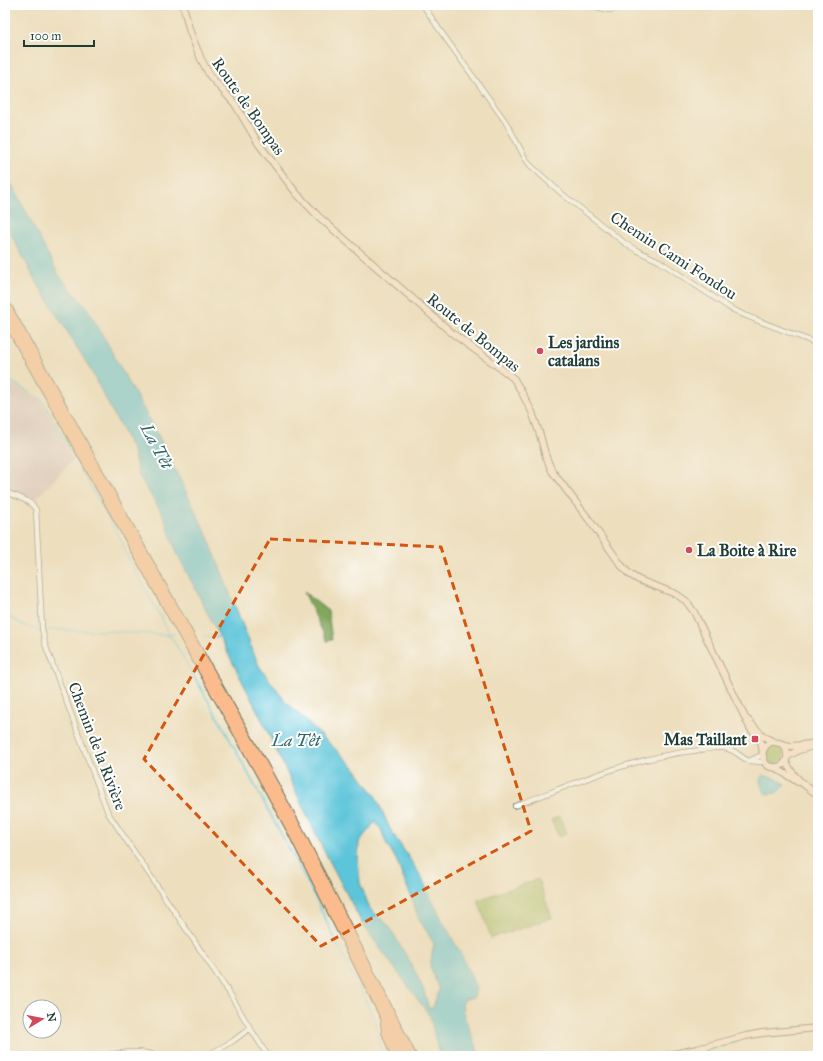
<svg xmlns="http://www.w3.org/2000/svg" width="823" height="1061" viewBox="0 0 823 1061" font-family="'IM FELL Great Primer',serif">
  <style>
    .industrial { fill: #d2bfc0 }
    .green { fill: #a2bf67; stroke: #607e4e }
    .forest { fill: #81a65c; stroke: #507248 }
    .water { fill: #5dc5d9; stroke: #3e8186; fill-rule: evenodd }
    .lines { fill: none; stroke-linecap: round; stroke-linejoin: round }
    .stream { stroke: #5dc5d9; stroke-width: 1.5 }
    .street-casing { stroke: #677664; stroke-width: 6 }
    .secondary-casing { stroke: #677664; stroke-width: 8 }
    .highway-casing { stroke: #677664; stroke-width: 10 }
    .street { stroke: #fff; stroke-width: 4.5 }
    .secondary { stroke: #fde4d1; stroke-width: 6 }
    .highway { stroke: #fbbb8d; stroke-width: 8 }
    .marked { fill: none; stroke: #d45610; stroke-width: 3; stroke-dasharray: 8 5; stroke-linejoin: round }
    .poi-dot { fill: #d1495b; stroke: #fff; stroke-width: 1.5 }
    .labels { text-anchor: middle; stroke-width: 4; stroke-linejoin: round; paint-order: stroke }
    .street-label { font-size: 16px; fill: #1f3d34; stroke: #fff }
    .poi-label { font-size: 16px; font-weight: bold; fill: #1f3d34; stroke: #fff; text-anchor: start }
    .water-label { font-size: 17px; font-style: italic; fill: #326666; stroke: #fff }
  </style>
  <rect width="100%" height="100%" fill="#fff"/>
  <filter id="ink" filterUnits="userSpaceOnUse"><feTurbulence type="fractalNoise" baseFrequency=".025" numOctaves="2"/><feDisplacementMap in="SourceGraphic" scale="8" xChannelSelector="R" yChannelSelector="G"/><feConvolveMatrix kernelMatrix="1 2 1 2 8 2 1 2 1" color-interpolation-filters="sRGB"/></filter>
  <filter id="wash" filterUnits="userSpaceOnUse"><feTurbulence type="fractalNoise" baseFrequency=".012" numOctaves="4" result="noise"/><feDisplacementMap in="SourceGraphic" scale="16" xChannelSelector="R" yChannelSelector="G"/><feGaussianBlur stdDeviation="0.9" result="paint"/><feColorMatrix in="noise" values="0 0 0 0 0 0 0 0 0 0 0 0 0 0 0 0 0 1.4 0 .05"/><feComposite in="paint" operator="in"/></filter>
  <g filter="url(#wash)">
    <rect width="100%" height="100%" fill="#eddfbd"/>
    <path class="industrial" d="M5,380l36,21 32,59 -38,40 -30,-11z"/>
    <path class="green" d="M766 755a9 9 0 1 1 18 0a9 9 0 1 1-18 0Z
      M560,816l7,17 -8,4 -8,-17z
      M538,879l14,39 -61,20 -13,-38z"/>
    <path class="forest" d="M304,592l24,19 4,29 -5,1z"/>
    <path class="water" d="M5,171l53,103 31,37 70,126 49,100 34,87 17,42 26,35 67,64 23,30 15,34 30,46 21,43 21,38 14,32 -2,9 -9,2 -3,5 1,9 17,43h-40l-1,-1 -9,-39 -67,-91 -44,-84 -56,-119 -86,-169 -14,-38 -24,-39 -6,-25 -44,-84 -56,-91 -28,-53zM375,822l6,7 6,16 9,14 6,16 10,23 6,19 16,27 -4,22 9,23 -6,18 -4,2 -6,-21 -12,-24 -22,-38 -19,-17 -10,-26 -2,-22 1,-19z
      M763,775l19,6 3,3 -8,9 -11,1 -5,-8v-9z"/>
    <g class="lines">
      <path class="stream" d="M5,378l37,22 81,144 3,10 40,73 2,8 4,3 50,87 91,168 37,78 16,30 9,20 8,35
        M5,615l22,12 12,3
        M44,630l63,1 61,4 6,-1
        M203,636l18,1
        M716,1048l20,-6
        M697,1053l16,-4
        M25,1056l3,-3 27,3
        M81,1056l15,-3 2,1
        M687,1056l7,-2"/>
    </g>
  </g>
  <g filter="url(#ink)">
    <g class="lines">
      <g class="street-casing">
        <path id="street" d="M423,5l16,24 66,92 7,12 13,25 5,7 31,28 65,51 12,7 21,10 71,47 14,7 64,25 10,5
          M589,5l20,5 22,-5
          M5,492c10,4 26,8 31,18l6,118 3,16 63,169 122,181 20,34 18,28
          M762,755l-13,6 16,1
          M515,806c61,-23 120,-50 186,-56 8,-1 19,-4 27,-1 8,2 14,9 21,12
          M100,1056c19,-3 38,-7 57,0
          M206,1056l27,-15 17,-13"/>
      </g>
      <g class="secondary-casing">
        <path id="secondary" d="M183,5l7,27 11,27 9,17 25,28 23,39 39,51 21,22 134,117 55,40 7,6 7,12 11,21 8,23 6,22 6,14 38,50 31,44 8,9 10,6 37,14 10,7 8,11 56,116c3,4 7,7 10,12 5,8 -2,30 17,27 12,-2 13,-16 5,-23
          M748,720c9,10 14,17 26,22
          M763,751c7,-17 18,-5 30,-5 8,-1 17,-2 25,-3
          M788,756l11,-6 11,-3
          M786,762c8,16 17,22 32,33
          M774,767l24,15
          M664,1056l33,-7 49,-13 16,-3 56,-5"/>
      </g>
      <g class="highway-casing">
        <path id="highway" d="M5,303l187,337 74,130 33,61 113,225
          M5,317l255,456 31,57 113,226
          M385,1023l1,9 9,24"/>
      </g>
      <use href="#street" class="street"/>
      <use href="#secondary" class="secondary"/>
      <use href="#highway" class="highway"/>
    </g>
  </g>
  <path d="M0 0H823V1061H0ZM270,539l171,8 90,284 -210,115 -177,-187z" fill="#eddfbd" fill-opacity=".55" fill-rule="evenodd"/>
  <path class="marked" d="M270,539l171,8 90,284 -210,115 -177,-187z"/>
  <g class="poi-dot">
    <circle cx="540" cy="351" r="4"/>
    <circle cx="689" cy="550" r="4"/>
    <rect x="751" y="735" width="8" height="8" rx="2"/>
  </g>
  <g class="labels">
    <g class="street-label">
      <text transform="translate(249 106) rotate(55)" y="6">Route de Bompas</text>
      <text transform="translate(674 255) rotate(33)" y="6">Chemin Cami Fondou</text>
      <text transform="translate(474 332) rotate(39)" y="6">Route de Bompas</text>
      <text transform="translate(98 746) rotate(69)" y="6">Chemin de la Rivière</text>
    </g>
    <g class="poi-label">
      <text x="548" y="348">Les jardins<tspan x="548" dy="18">catalans</tspan></text>
      <text x="697" y="556">La Boite à Rire</text>
      <text x="747" y="745" text-anchor="end">Mas Taillant</text>
    </g>
    <g class="water-label">
      <text transform="translate(157 446) rotate(62)" y="6">La Têt</text>
      <text x="296" y="746">La Têt</text>
    </g>
  </g>
  <rect width="823" height="1061" fill="none" stroke="#fff" stroke-width="20"/>
  <g transform="translate(42 1019) rotate(80)"><circle r="19" fill="#ffffff" stroke="#a5b1ae"/>
  <path d="M0-3L7 15L0 10L-7 15Z" fill="#d1495b"/>
  <text y="-6" font-size="11" font-weight="bold" text-anchor="middle" fill="#1f3d34">N</text>
  </g>
  <path d="M24 40v6h70v-6" fill="none" stroke="#1f3d34" stroke-width="2"/>
  <text x="30" y="40" font-size="12" fill="#1f3d34" stroke="#ffffff" stroke-width="3" paint-order="stroke">100 m</text>
</svg>
